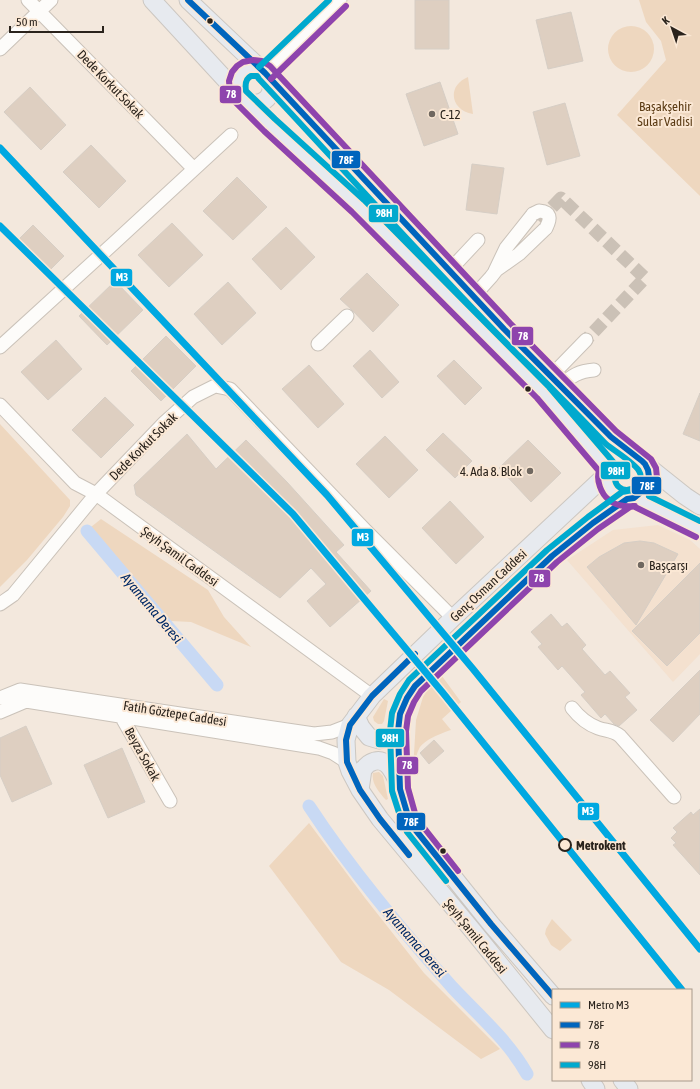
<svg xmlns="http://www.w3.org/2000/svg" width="700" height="1089" viewBox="0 0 700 1089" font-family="'Asap Condensed',sans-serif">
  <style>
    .built { fill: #f4e1cf }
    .green { fill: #eed7bf }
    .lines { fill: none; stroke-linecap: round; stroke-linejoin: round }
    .canal { stroke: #c8d9f4; stroke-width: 13 }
    .building { fill: #decfc1; stroke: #d6cec5 }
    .minor-tunnel { stroke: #cbc1b6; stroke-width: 13; stroke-dasharray: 13 6; stroke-linecap: butt }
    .minor-casing { stroke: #cac2b9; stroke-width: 15 }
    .major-casing { stroke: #ccc7c1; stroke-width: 19 }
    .minor { stroke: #fdfcfa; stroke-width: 13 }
    .major { stroke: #e7eaef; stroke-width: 17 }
    .minor-bridge-casing { stroke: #cac2b9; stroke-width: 15; stroke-linecap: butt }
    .minor-bridge { stroke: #fdfcfa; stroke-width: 13 }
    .bus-1-casing { stroke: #fbe8d5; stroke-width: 9 }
    .bus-2-casing { stroke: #fbe8d5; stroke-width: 9 }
    .bus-3-casing { stroke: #fbe8d5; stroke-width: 9 }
    .bus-1 { stroke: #0065bd; stroke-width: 6 }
    .bus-2 { stroke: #8e44ad; stroke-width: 6 }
    .bus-3 { stroke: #00a9ce; stroke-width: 6 }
    .metro-1-casing { stroke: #fbe8d5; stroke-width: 10 }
    .metro-1 { stroke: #00a8e1; stroke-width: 7 }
    .bus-dot { fill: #2a231c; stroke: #fbe8d5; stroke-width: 1.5 }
    .poi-dot { fill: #706860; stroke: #fbe8d5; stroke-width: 1.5 }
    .stop-dot { fill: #fbe8d5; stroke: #2a231c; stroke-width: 2 }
    .labels { text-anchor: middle; stroke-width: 4; stroke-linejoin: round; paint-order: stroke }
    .street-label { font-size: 13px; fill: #2a231c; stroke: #fbe8d5 }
    .park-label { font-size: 13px; fill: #5b3b14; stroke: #fbe8d5 }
    .poi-label { font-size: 13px; fill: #2a231c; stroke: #fbe8d5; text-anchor: start }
    .stop-label { font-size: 13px; font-weight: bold; fill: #2a231c; stroke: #fbe8d5; text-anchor: start }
    .water-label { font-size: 14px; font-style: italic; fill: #012966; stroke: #fbe8d5 }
    .line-badge { stroke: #fbe8d5; stroke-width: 1.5 }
    .badge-label { font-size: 11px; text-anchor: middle; font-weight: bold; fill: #fff }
  </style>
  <rect width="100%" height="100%" fill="#f3e8dd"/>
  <path class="built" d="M658,525l32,15 10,9v105l-27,28 -106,-122 46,-30z"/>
  <path class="green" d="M639,0h61v196l-83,-81 49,-55 -5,-19 -15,-19z
    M608 49a23 23 0 1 1 46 0a23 23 0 1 1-46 0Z
    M468,77l5,37c-22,-3 -27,-28 -5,-37z
    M0,424l70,76v6l-7,11 -36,43 -27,27z
    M101,519l107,71 16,27 27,30 -60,-25 -20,-1 -80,-94z
    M439,672l22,30 -19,17 9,11c-9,3 -28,10 -32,19 -3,5 -4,16 -6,22l3,-51 7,-23z
    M384,699l4,2 -4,20 -2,3h-4l-4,-3 -1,-4z
    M379,772l4,4 5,23 -2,1c-7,-8 -15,-17 -13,-27z
    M309,823l56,75 59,75 76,76 -19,10 -92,-69 -48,-28 -72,-96z
    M552,919l20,21 -12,11 -9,-6 -6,-11 1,-5z"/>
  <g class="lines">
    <path class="canal" d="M87,531l130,154
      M309,806c42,64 92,123 143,181 26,28 56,53 75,87"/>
  </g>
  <path class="building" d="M415,0h34v49h-34z
    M571,12l12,49 -35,8 -12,-49z
    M440,82l18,52 -34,12 -18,-52z
    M30,87l36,38 -25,25 -37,-38z
    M565,103l15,53 -33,9 -14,-53z
    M91,145l35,36 -27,27 -36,-36z
    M472,164l32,4 -7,46 -31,-4z
    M237,177l30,30 -34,33 -30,-29z
    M172,223l31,32 -34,32 -31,-32z
    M33,225l31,31 -19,19 -31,-31z
    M286,227l29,30 -34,33 -29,-31z
    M367,273l32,32 -26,27 -21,-22 -12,-11z
    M115,281l28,29 -36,35 -28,-29z
    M228,282l28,31 -34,32 -28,-31z
    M166,336l30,30 -35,35 -30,-30z
    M56,340l26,29 -34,31 -27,-28z
    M370,350l29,32 -17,16 -29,-32z
    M454,360l28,28 -17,17 -28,-29z
    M309,365l35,39 -26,24 -36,-39z
    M700,393v48l-17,-7z
    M105,397l29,28 -33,33 -29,-28z
    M443,433l29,28 -17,17 -29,-28z
    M187,434l29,35 30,-29 41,42 57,63 -8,7 35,39 -41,36 -23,-26 19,-17 -15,-16 -31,30 -144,-103 -2,-10z
    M385,436l33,34 -29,28 -33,-34z
    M528,440l33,33 -30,29 -32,-34z
    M450,501l34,36 -28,27 -34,-36z
    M640,541l14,2 24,11 -42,71 -49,-58 12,-10 25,-14z
    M700,563v70l-33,33 -35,-35z
    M551,614l11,13 5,-4 19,22 -4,4 23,26 5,-4 20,22 -5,4 12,13 -18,16 -5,-2 -9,-10 -4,4 -20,-23 4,-3 -23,-26 -4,4 -20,-23 4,-3 -11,-12z
    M700,670v44l-27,28 -23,-22z
    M26,726l26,58 -40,18 -12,-27v-37z
    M434,740l10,11 -15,13 -9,-11z
    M122,748l23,54 -37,16 -24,-53z
    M700,809v66l-27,-30 3,-2 -5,-5 6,-6 -4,-4 18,-16 2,3z"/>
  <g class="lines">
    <path class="minor-tunnel" d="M539,221l22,-23 84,80 -59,62"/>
    <g class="minor-casing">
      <path id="minor" d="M28,0l166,169
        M0,49l51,-49
        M265,73l75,-73
        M533,214l-27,34 -11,23 24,-17 27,-26
        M449,271l29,-31
        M473,297l18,-20 10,-13
        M318,344l29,-28
        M0,347l114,-104 117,-108
        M551,376l35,-36
        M561,386c10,-10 18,-15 33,-16
        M0,405l75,78 21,11 276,202
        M0,604l13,-9 83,-101 69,-72 28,-25 22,-11 15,3 135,141 88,88
        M0,698l20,-8 294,44 18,-2 18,-7
        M572,708c7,9 15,16 26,20 8,3 15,2 22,8l54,61
        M122,710l-1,6 49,85
        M0,712l26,-11 293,47 14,5 14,9"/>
    </g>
    <g class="major-casing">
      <path id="major" d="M152,0l95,103 22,22 89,81 185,187 65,76
        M188,0l77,73 184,198 162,166 74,59 15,10
        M239,95c-7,-18 3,-28 21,-27
        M247,103c18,3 28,-7 23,-25
        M635,456c-8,-1 -15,-1 -21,4 -10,9 -10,24 0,33 3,3 9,6 13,6 4,0 6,-1 9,0 12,4 23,10 34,16 10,5 21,9 30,15
        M634,498c13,-11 19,-17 11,-34
        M356,716l5,11 8,10 10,3 10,-2 9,-7
        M360,790l3,-21c2,-1 4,-5 7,-6 17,-9 24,11 29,22
        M553,996l-62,-72 -77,-96 -6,-12 -8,-27 -2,-58 2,-17 7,-16 8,-12 137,-130 41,-33 34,-24
        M553,1030l-80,-99 -93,-112 -20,-29 -10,-19 -3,-9 -1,-22 4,-15 22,-29 81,-78 153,-143
        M590,1080l6,9
        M622,1080l7,9"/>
    </g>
    <use href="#minor" class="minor"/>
    <use href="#major" class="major"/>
    <g class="minor-bridge-casing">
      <path id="minor-bridge" d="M533,214l6,-3c12,1 12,7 7,17"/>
    </g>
    <use href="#minor-bridge" class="minor-bridge"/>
    <g class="bus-1-casing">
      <path id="bus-1" d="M188,0l77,73 239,256 107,108 31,24 3,3 3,6 1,7 -1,6 -3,6 -11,9 -7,1 -34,24 -41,33 -137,130 -8,12 -7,16 -2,17 2,58 8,27 6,12 77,96 62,72
        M409,855l-29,-36 -20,-29 -13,-28 -1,-22 4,-15 22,-29 43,-42"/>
    </g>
    <g class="bus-2-casing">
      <path id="bus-2" d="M271,79l75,-73
        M649,496l3,-3 3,-7 2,-8 -1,-10 -5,-9 -35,-28 -106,-108 -240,-257 -8,-5 -9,-1 -10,2 -6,4 -5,6 -3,9 1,11 3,8 31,31 88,81 185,186 62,73c-3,9 2,23 10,29 5,5 16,7 24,6l63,31
        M458,871l-37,-47 -6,-11 -7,-25 -2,-57 2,-15 6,-14 7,-11 136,-129 41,-33 32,-22 5,-1"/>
    </g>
    <g class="bus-3-casing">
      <path id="bus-3" d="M259,67l70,-67
        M251,76h6l2,3c86,92 170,186 259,276 20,19 39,39 58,58 10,10 20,21 30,31 7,6 30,20 33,27 7,11 -9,25 -20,16 -8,-7 -1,-15 -4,-23l-66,-77 -185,-187 -89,-81 -29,-28c-1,-6 -1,-12 5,-15z
        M649,496l51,25
        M446,881l-39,-49 -6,-13 -9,-28 -2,-60 2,-18 8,-19 9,-14 138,-130 41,-33 34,-25 11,-2"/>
    </g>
    <use href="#bus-1" class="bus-1"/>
    <use href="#bus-2" class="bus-2"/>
    <use href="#bus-3" class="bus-3"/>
    <g class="metro-1-casing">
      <path id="metro-1" d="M0,148l327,347 146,174 227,280
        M0,226l293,288 150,179 239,297"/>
    </g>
    <use href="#metro-1" class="metro-1"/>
  </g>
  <g class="bus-dot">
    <circle cx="210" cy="21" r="3.5"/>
    <circle cx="528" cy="389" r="3.5"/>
    <circle cx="443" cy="851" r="3.5"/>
  </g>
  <g class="poi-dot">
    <circle cx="432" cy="114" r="4"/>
    <circle cx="530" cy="471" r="4"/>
    <circle cx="641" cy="565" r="4"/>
  </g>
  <circle class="stop-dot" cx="565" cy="845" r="6"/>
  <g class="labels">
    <g class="street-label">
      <text transform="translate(111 84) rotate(46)" y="5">Dede Korkut Sokak</text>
      <text transform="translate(143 446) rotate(-45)" y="5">Dede Korkut Sokak</text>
      <text transform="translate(180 556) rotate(36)" y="5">Şeyh Şamil Caddesi</text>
      <text transform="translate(488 585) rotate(-43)" y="5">Genç Osman Caddesi</text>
      <text transform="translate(175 713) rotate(9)" y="5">Fatih Göztepe Caddesi</text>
      <text transform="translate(143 754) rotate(61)" y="5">Beyza Sokak</text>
      <text transform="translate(476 936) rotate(51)" y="5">Şeyh Şamil Caddesi</text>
    </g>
    <g class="park-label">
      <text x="665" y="111">Başakşehir<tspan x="665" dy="15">Sular Vadisi</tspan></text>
    </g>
    <g class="poi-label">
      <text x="440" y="119">C-12</text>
      <text x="522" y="476" text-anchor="end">4. Ada 8. Blok</text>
      <text x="649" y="570">Başçarşı</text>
    </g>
    <g class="stop-label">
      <text x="576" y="850">Metrokent</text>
    </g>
    <g class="water-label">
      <text transform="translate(152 608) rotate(50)" y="5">Ayamama Deresi</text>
      <text transform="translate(415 942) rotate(49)" y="5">Ayamama Deresi</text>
    </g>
  </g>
  <g class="line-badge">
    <rect x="219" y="85" width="23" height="19" rx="4" fill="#8e44ad"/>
    <rect x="331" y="150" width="30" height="19" rx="4" fill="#0065bd"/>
    <rect x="368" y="204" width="31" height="19" rx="4" fill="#00a9ce"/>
    <rect x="110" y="268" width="23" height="19" rx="4" fill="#00a8e1"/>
    <rect x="511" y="326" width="23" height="20" rx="4" fill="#8e44ad"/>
    <rect x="600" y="461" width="31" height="19" rx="4" fill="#00a9ce"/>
    <rect x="631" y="476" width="31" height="19" rx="4" fill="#0065bd"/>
    <rect x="351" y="528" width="23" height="19" rx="4" fill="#00a8e1"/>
    <rect x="528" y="569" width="23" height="19" rx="4" fill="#8e44ad"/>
    <rect x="375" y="728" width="30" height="20" rx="4" fill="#00a9ce"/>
    <rect x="396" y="756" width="23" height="19" rx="4" fill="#8e44ad"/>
    <rect x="577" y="802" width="23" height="19" rx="4" fill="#00a8e1"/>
    <rect x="396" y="812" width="30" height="19" rx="4" fill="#0065bd"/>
  </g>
  <g class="badge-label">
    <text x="231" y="98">78</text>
    <text x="346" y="164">78F</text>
    <text x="384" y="217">98H</text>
    <text x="122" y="281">M3</text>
    <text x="523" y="340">78</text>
    <text x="616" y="475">98H</text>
    <text x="647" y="490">78F</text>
    <text x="363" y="541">M3</text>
    <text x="539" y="582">78</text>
    <text x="390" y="742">98H</text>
    <text x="407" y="769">78</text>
    <text x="588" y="815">M3</text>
    <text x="411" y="826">78F</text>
  </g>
  <rect x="552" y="989" width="140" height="92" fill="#fbe8d5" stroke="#a7998b"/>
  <rect x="560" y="1002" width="20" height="6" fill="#00a8e1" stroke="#a7998b"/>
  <text x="588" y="1009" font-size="12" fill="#2a231c">Metro M3</text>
  <rect x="560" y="1022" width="20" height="6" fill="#0065bd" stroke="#a7998b"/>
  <text x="588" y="1029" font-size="12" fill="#2a231c">78F</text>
  <rect x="560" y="1042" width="20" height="6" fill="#8e44ad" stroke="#a7998b"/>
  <text x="588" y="1049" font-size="12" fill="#2a231c">78</text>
  <rect x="560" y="1062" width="20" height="6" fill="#00a9ce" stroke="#a7998b"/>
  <text x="588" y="1069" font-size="12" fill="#2a231c">98H</text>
  <g transform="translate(672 28) rotate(320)" stroke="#fbe8d5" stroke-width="3" paint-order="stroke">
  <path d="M0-3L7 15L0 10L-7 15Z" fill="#2a231c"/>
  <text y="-6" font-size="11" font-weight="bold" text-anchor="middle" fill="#2a231c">K</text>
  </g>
  <path d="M10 26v6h93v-6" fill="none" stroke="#2a231c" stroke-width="2"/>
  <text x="16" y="26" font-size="12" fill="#2a231c" stroke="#fbe8d5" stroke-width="3" paint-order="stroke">50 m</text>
</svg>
